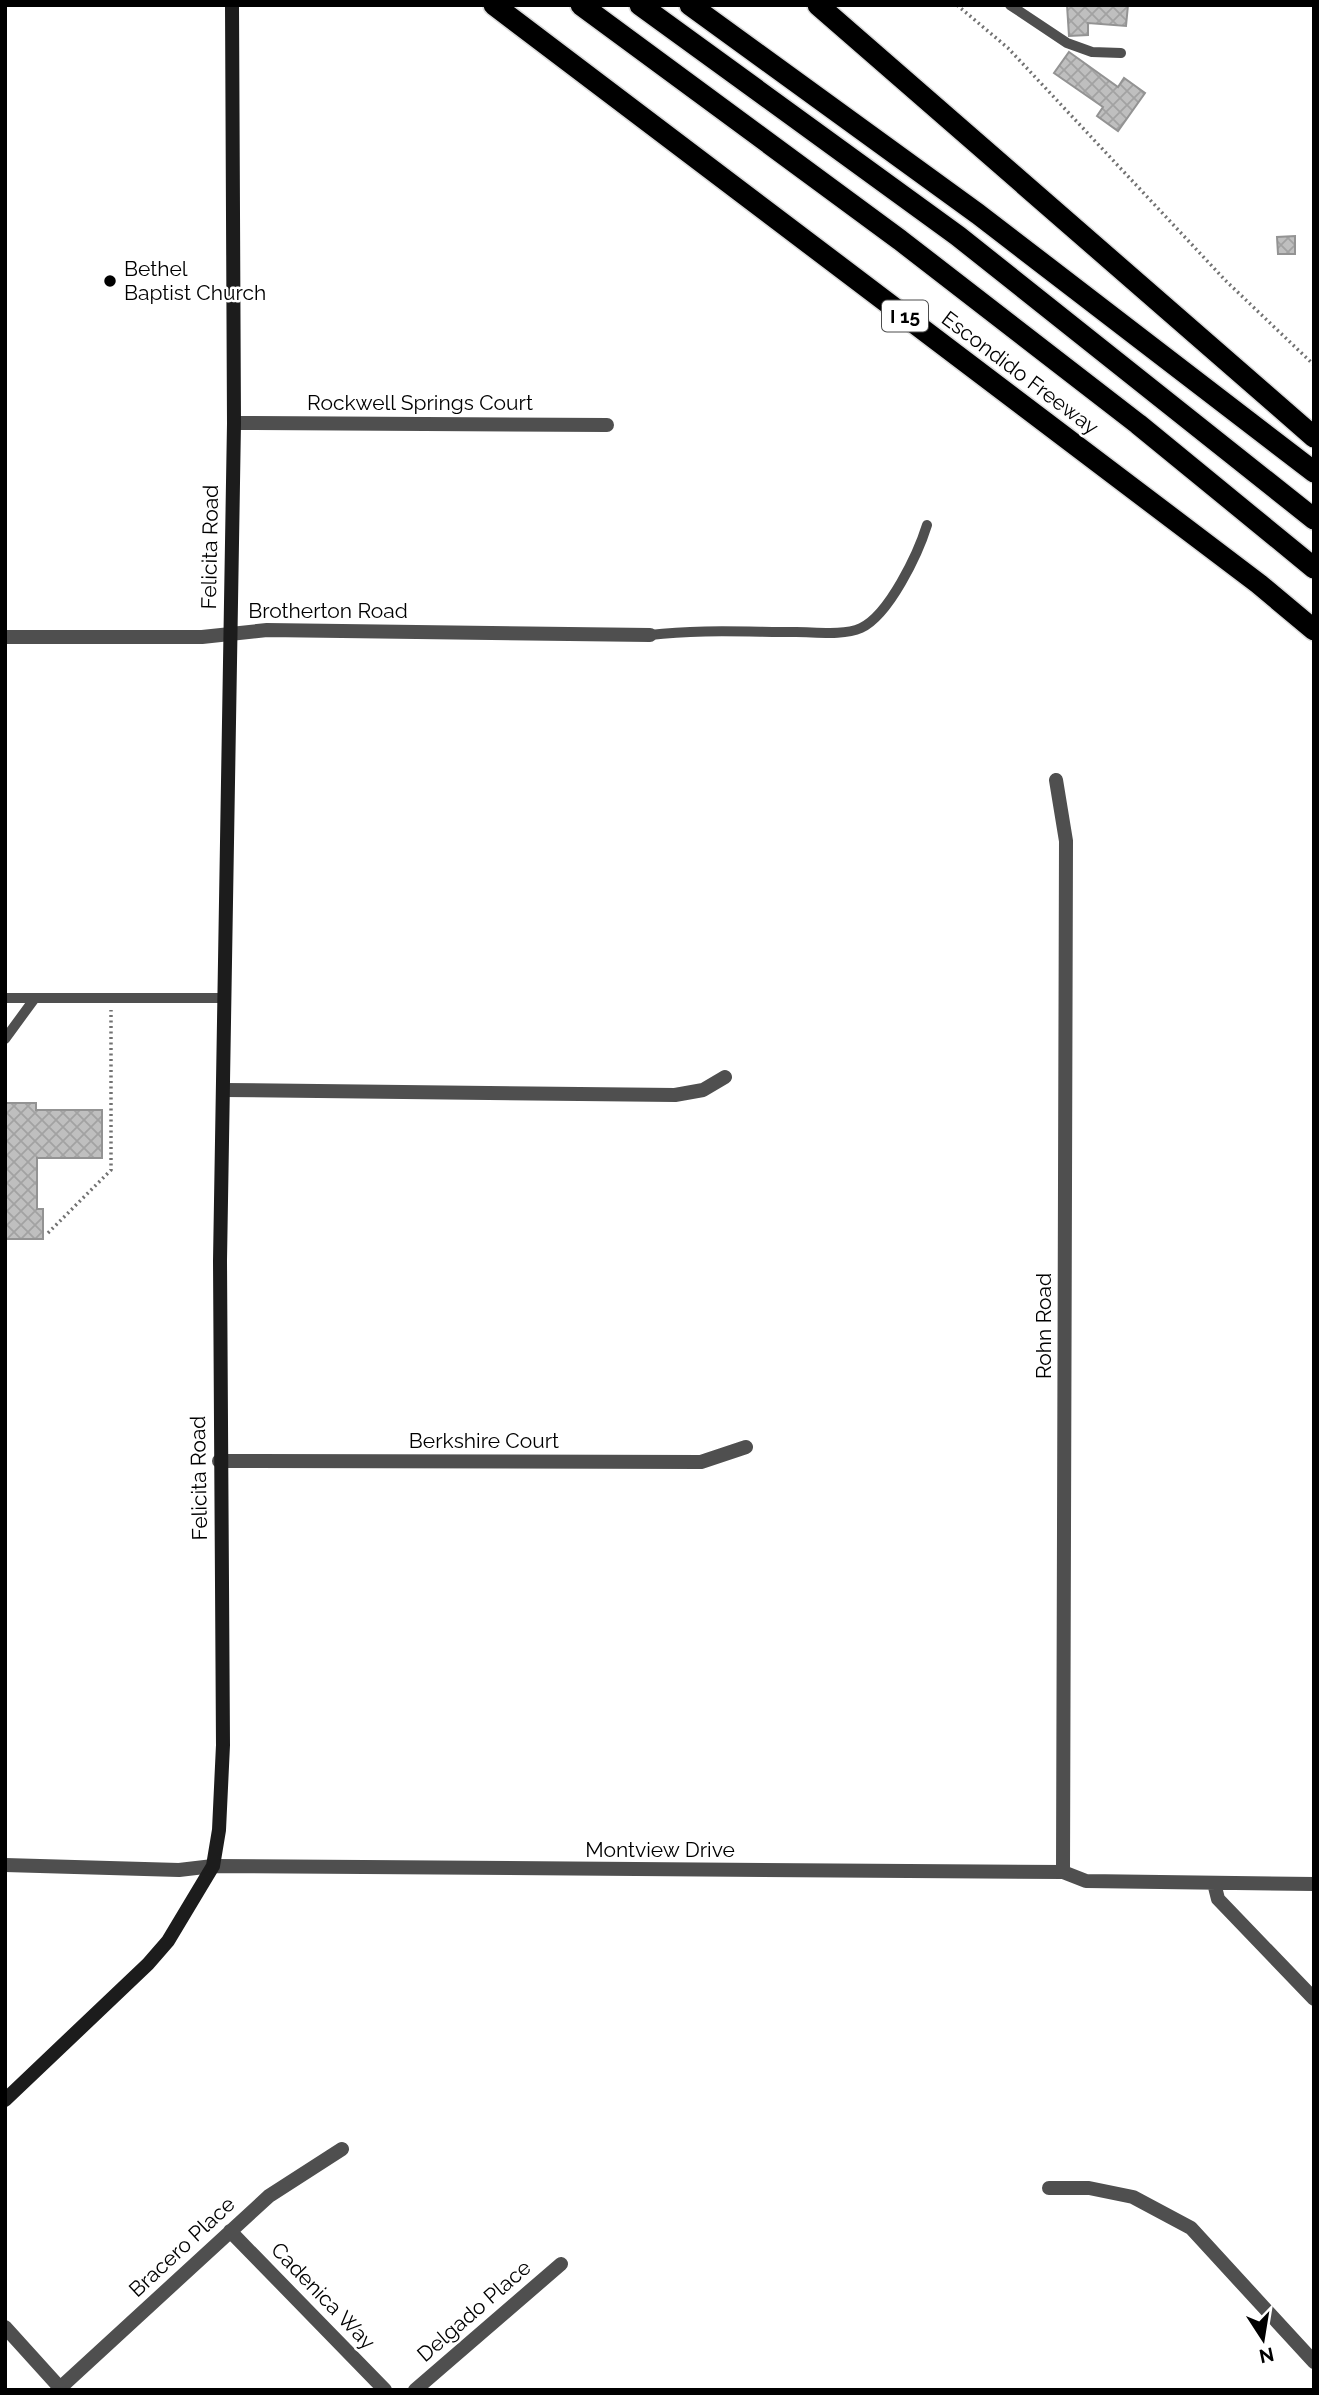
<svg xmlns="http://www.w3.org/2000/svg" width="1319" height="2395" viewBox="0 0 1319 2395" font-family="Raleway,sans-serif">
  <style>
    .building { fill: url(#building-cross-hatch); stroke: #939393; stroke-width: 2 }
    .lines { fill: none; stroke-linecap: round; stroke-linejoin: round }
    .motorway-casing { stroke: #dbdbdb; stroke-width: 24 }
    .path { stroke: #717171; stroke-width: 3.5; stroke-dasharray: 2 3.5; stroke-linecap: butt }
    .service { stroke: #4f4f4f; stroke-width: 10 }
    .minor { stroke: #4f4f4f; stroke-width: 14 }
    .secondary { stroke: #1c1c1c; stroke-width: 14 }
    .motorway { stroke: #000; stroke-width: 21 }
    .poi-dot { fill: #000; stroke: #fff; stroke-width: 2.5 }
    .labels { text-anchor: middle; stroke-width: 5; stroke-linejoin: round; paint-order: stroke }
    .shield { fill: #fff; stroke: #4c4c4c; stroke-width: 2 }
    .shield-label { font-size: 19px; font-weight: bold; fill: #000 }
    .poi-label { font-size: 21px; fill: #000; stroke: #fff; text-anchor: start }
    .street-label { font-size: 21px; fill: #000; stroke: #fff }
  </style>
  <defs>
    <pattern id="building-cross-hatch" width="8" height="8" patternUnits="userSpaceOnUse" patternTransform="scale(1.75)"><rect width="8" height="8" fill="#bfbfbf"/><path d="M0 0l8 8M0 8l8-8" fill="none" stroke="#a2a2a2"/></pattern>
  </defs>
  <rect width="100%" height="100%" fill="#fff"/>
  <path class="building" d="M1067,5h61l-2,21 -38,-3v12l-19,1z
    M1069,52l49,35 6,-9 21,15 -27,38 -21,-15 6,-9 -49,-34z
    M1295,236v18h-17l-1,-17z
    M5,1103h31v7h66v48h-65v51h6v30h-38z"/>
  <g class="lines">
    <g class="motorway-casing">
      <path id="motorway" d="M494,5l765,579 55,46
        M581,5l319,235 238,184 176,144
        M640,5l318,231 356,283
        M690,5l288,209 336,258
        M818,5l496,432"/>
    </g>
    <path class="path" d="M957,5l51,43 217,232 89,85
      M48,1233l63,-63v-160"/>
    <path class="service" d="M1010,5l57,38 25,9 29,1
      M650,635c49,-6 98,-3 146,-3 20,0 47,4 65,-4 28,-13 57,-74 66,-103
      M5,998h220
      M5,1039l30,-41"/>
    <path class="minor" d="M234,423l373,2
      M5,637h197l65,-7 383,5
      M1056,780l10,61 -3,1031
      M223,1090l452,5 28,-5 22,-13
      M219,1461l482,1 45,-15
      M5,1865l174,5 34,-4 850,6 23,9 228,3
      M1214,1883l4,16 96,100
      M1049,2188h40l44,9 58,31 123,134
      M230,2231l155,159
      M5,2327l57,63
      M60,2388l209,-192 73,-47
      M415,2390l146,-126"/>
    <path class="secondary" d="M5,2100l143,-136 20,-23 45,-75 6,-36 4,-85 -3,-484 14,-838 -2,-418"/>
    <use href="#motorway" class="motorway"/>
  </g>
  <circle class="poi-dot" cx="110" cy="281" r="7"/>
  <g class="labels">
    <rect class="shield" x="882" y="300.5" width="46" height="31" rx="5"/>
    <g class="shield-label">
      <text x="905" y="323">I 15</text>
    </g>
    <g class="poi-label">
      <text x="124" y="276">Bethel<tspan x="124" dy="24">Baptist Church</tspan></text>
    </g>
    <g class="street-label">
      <text transform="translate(1020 373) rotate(37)" y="7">Escondido Freeway</text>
      <text x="420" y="410">Rockwell Springs Court</text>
      <text transform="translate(210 547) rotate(-89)" y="7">Felicita Road</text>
      <text x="328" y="618">Brotherton Road</text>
      <text transform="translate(1044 1326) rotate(-90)" y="7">Rohn Road</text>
      <text x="484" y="1448">Berkshire Court</text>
      <text transform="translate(199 1478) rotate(-91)" y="7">Felicita Road</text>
      <text x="660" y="1857">Montview Drive</text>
      <text transform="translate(182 2247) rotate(-43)" y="7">Bracero Place</text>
      <text transform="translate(323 2296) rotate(46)" y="7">Cadenica Way</text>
      <text transform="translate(474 2311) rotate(-41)" y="7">Delgado Place</text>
    </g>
  </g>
  <rect width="1319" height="2395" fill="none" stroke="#000000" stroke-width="14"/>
  <g transform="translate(1263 2339) rotate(168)" stroke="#ffffff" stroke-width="5" paint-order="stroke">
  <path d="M0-5L12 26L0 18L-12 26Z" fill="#000000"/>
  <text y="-10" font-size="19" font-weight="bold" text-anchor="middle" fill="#000000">N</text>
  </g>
</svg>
